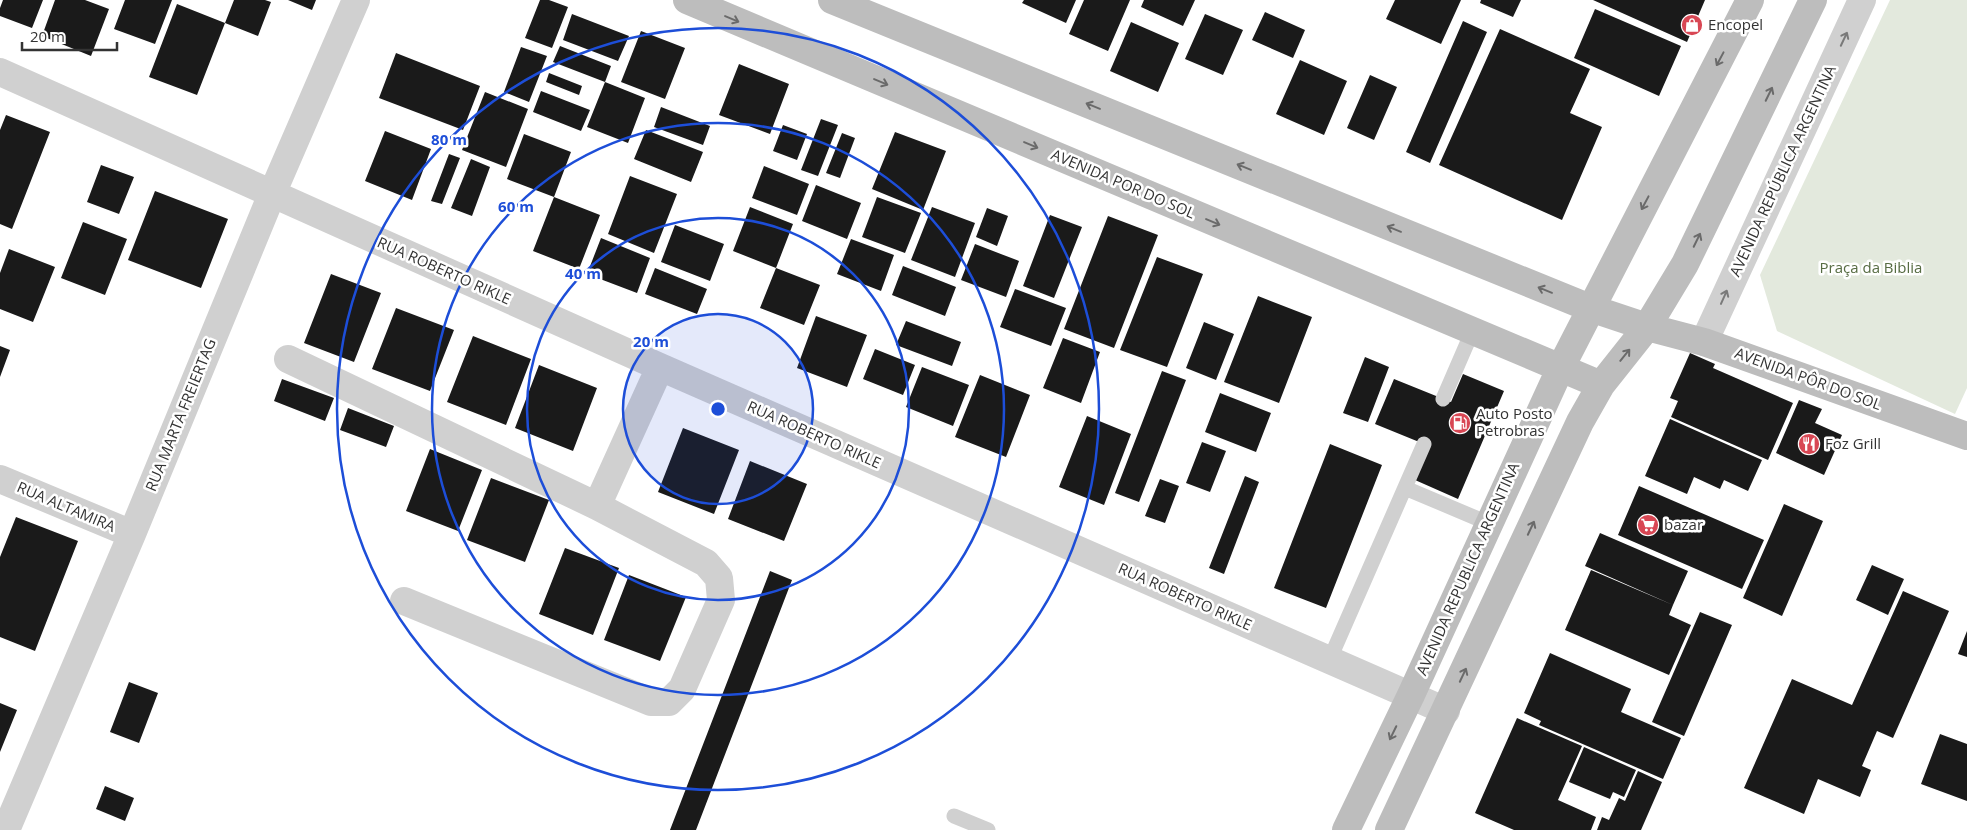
<svg xmlns="http://www.w3.org/2000/svg" width="1967" height="830" viewBox="0 0 1967 830" font-family="'Open Sans',sans-serif">
  <style>
    .green { fill: #e3e9dd }
    .building { fill: #1a1a1a }
    .lines { fill: none; stroke-linecap: round; stroke-linejoin: round }
    .lane { stroke: #d0d0d0; stroke-width: 15 }
    .street { stroke: #d0d0d0; stroke-width: 28 }
    .secondary { stroke: #bdbdbd; stroke-width: 28 }
    .oneway { stroke: #6a6a6a }
    .oneway2 { stroke: #7a7a7a }
    .ring { fill: none; stroke: #1d4ed8; stroke-width: 2.5 }
    .labels { text-anchor: middle; stroke-width: 5; stroke-linejoin: round; paint-order: stroke }
    .poi-label { font-size: 15px; fill: #333; stroke: #fff; text-anchor: start }
    .street-label { font-size: 15px; fill: #333; stroke: #fff }
    .park-label { font-size: 15px; fill: #576c43; stroke: #fff }
    .centre { fill: #1d4ed8; stroke: #fff; stroke-width: 2.5 }
    .ring-label { font-size: 15px; text-anchor: middle; font-weight: bold; fill: #1d4ed8; stroke: #fff; stroke-width: 5; stroke-linejoin: round; paint-order: stroke }
  </style>
  <rect width="100%" height="100%" fill="#fff"/>
  <path class="green" d="M1890,0h77v388l-12,26 -178,-83 -17,-56z"/>
  <path class="building" d="M3,0h40l-11,28 -32,-12v-8z
    M55,0h30l24,9 -18,47 -49,-20z
    M125,0h47l-17,44 -41,-15z
    M234,0h31l6,2 -13,34 -33,-13 -28,72 -48,-18 28,-73 48,19z
    M288,0h28l-4,10z
    M540,0h9l19,7 -16,41 -27,-10z
    M1024,0h52l-10,23 -44,-20z
    M1084,0h46l-22,51 -39,-17z
    M1144,0h51l-12,26 -42,-19z
    M1395,0h66l-20,44 -55,-25z
    M1481,0h40l-8,17 -33,-14z
    M1593,0h112l-18,42z
    M1595,9l86,37 -22,50 -85,-38z
    M1265,12l40,18 -12,28 -41,-18z
    M572,14l57,22 -11,25 -55,-21z
    M1205,14l38,16 -20,45 -38,-16z
    M1463,21l24,11 -57,131 -24,-11z
    M1131,22l48,21 -21,49 -48,-21z
    M1500,29l90,40 -20,44 32,14 -40,93 -123,-55z
    M641,31l44,17 -20,51 -44,-17z
    M560,46l51,20 -6,16 -52,-20z
    M521,47l26,9 -18,46 -25,-10z
    M396,53l84,33 -17,44 -84,-32z
    M1300,60l47,21 -23,54 -48,-21z
    M739,64l50,20 -19,50 -51,-19z
    M549,73l33,13 -3,9 -33,-13z
    M1370,75l27,12 -23,53 -27,-12z
    M605,82l40,16 -17,45 -41,-16z
    M541,91l49,19 -9,21 -48,-19z
    M485,92l43,17 -22,58 -44,-17z
    M661,107l49,19 -7,19 -49,-18z
    M6,115l44,17 -38,97 -12,-5v-94z
    M821,119l17,6 -20,51 -17,-6z
    M783,125l24,9 -10,26 -24,-9z
    M646,130l57,22 -12,30 -57,-23z
    M385,131l46,18 -19,51 -47,-19z
    M895,132l51,19 -23,59 -51,-21z
    M842,133l13,5 -15,40 -14,-5z
    M524,134l47,18 -17,45 -47,-18z
    M449,154l11,4 -18,46 -11,-3z
    M471,159l19,8 -18,49 -21,-8z
    M101,165l33,12 -15,37 -32,-12z
    M764,166l45,18 -12,31 -45,-17z
    M630,176l47,18 -23,59 -46,-19z
    M816,185l45,18 -14,36 -45,-18z
    M155,191l73,28 -27,69 -73,-28z
    M554,197l46,18 -21,54 -46,-18z
    M877,197l44,16 -16,40 -43,-16z
    M750,207l43,17 -17,44 44,17 -16,40 -44,-17 16,-40 -43,-17z
    M932,207l43,16 -20,54 -44,-17z
    M987,208l21,8 -11,30 -21,-9z
    M1050,215l32,12 -28,71 -31,-12z
    M1108,216l50,19 -44,113 -50,-19z
    M83,222l44,17 -22,56 -44,-17z
    M675,225l49,19 -14,37 -49,-19z
    M601,238l49,20 -13,35 -50,-19z
    M851,239l43,16 -13,36 -44,-17z
    M975,244l44,17 -13,36 -45,-17z
    M9,249l46,18 -22,55 -33,-13v-36z
    M1157,257l46,17 -36,93 -47,-17z
    M903,266l53,21 -11,29 -53,-21z
    M655,268l52,21 -10,25 -52,-20z
    M331,274l50,19 -27,69 -50,-19z
    M1015,289l51,19 -15,38 -51,-19z
    M1258,296l54,21 -33,86 -55,-21z
    M396,308l58,22 -24,61 -58,-22z
    M816,316l51,19 -20,52 -50,-19z
    M906,321l55,21 -9,24 -56,-21z
    M1204,322l30,12 -18,46 -30,-12z
    M473,336l58,23 -25,66 -59,-23z
    M1063,338l37,14 -19,51 -38,-15z
    M0,346l10,4 -10,27z
    M875,349l40,16 -12,30 -40,-16z
    M1690,353l25,11 -2,4 80,35 -25,57 -97,-43 7,-16 -8,-3z
    M1365,357l24,10 -21,55 -25,-9z
    M539,365l58,23 -24,63 -58,-23z
    M922,367l47,18 -16,41 -47,-19z
    M1162,371l24,9 -47,122 -24,-9z
    M1463,374l41,17 -46,108 -43,-19 14,-34 -54,-22 19,-45 57,23z
    M980,375l50,20 -24,62 -51,-20z
    M282,379l52,19 -9,23 -51,-20z
    M1220,393l51,20 -15,39 -51,-20z
    M1799,400l23,9 -7,14 27,12 -18,40 -48,-22z
    M348,408l46,18 -8,21 -46,-17z
    M1087,416l44,18 -27,71 -45,-18z
    M1670,419l92,41 -14,31 -24,-11 -4,9 -26,-12 -7,17 -42,-18z
    M683,428l56,22 -25,64 -56,-22z
    M1202,442l24,9 -16,41 -24,-9z
    M1330,444l52,21 -56,143 -52,-20z
    M430,449l52,21 -24,61 -52,-20z
    M750,461l57,23 -23,57 -56,-22z
    M1245,476l14,6 -35,92 -15,-6z
    M491,478l58,22 -24,62 -58,-22z
    M1160,479l19,7 -14,37 -20,-7z
    M1639,486l125,54 -22,49 -124,-54z
    M1784,504l39,17 -41,95 -39,-18z
    M16,517l62,24 -43,110 -35,-14v-80z
    M1600,533l88,38 -15,34 -88,-39z
    M565,548l54,20 -26,67 -54,-21z
    M1872,565l32,14 -16,36 -32,-15z
    M1591,570l82,35 -4,10 22,10 -22,50 -104,-45z
    M770,571l22,9 -96,250h-26z
    M629,575l57,22 -26,64 -56,-21z
    M1903,591l46,20 -56,127 -16,-7 -15,35 9,4 -11,27 -42,-18 -14,35 -60,-26 48,-109 60,26z
    M1700,612l32,13 -48,111 -32,-14z
    M1967,631v26l-9,-3z
    M1550,653l81,36 -10,23 60,26 -18,41 -124,-54 2,-4 -17,-8z
    M129,682l29,11 -19,50 -29,-11z
    M0,703l17,7 -17,42z
    M1517,718l65,28 -24,54 38,17 -5,13h-77l-39,-17z
    M1940,734l27,10v57l-46,-17z
    M1584,747l52,23 -12,27 -11,-5 -3,7 -41,-17z
    M1638,771l24,11 -21,48h-44l5,-13 7,3 10,-22 6,3z
    M105,786l29,12 -9,23 -29,-12z"/>
  <g class="lines">
    <path class="lane" d="M1443,399l29,-67
      M1405,488l83,35
      M1329,661l95,-217
      M954,816l34,14"/>
    <path class="street" d="M0,72l660,295 786,344
      M1704,342l158,-342
      M288,359l309,147
      M0,479l132,55
      M404,601l247,101h18l13,-13 39,-89 -2,-22 -13,-15 -109,-57 63,-139
      M6,830l126,-296 140,-340 84,-194"/>
    <path class="secondary" d="M687,0l914,385
      M832,0l758,308 57,19 57,15 263,94
      M1346,830l65,-135 149,-326 190,-369
      M1389,830l191,-408 21,-37 46,-58 38,-63 128,-264"/>
  </g>
  <defs><path id="oneway-shaft" d="M-6 0H5M1.5-3L5.5 0L1.5 3" fill="none" stroke-width="1.6" stroke-linecap="round" stroke-linejoin="round" transform="scale(1.25)"/></defs>
  <g class="oneway">
    <use href="#oneway-shaft" transform="translate(732 19) rotate(23)"/>
    <use href="#oneway-shaft" transform="translate(1720 59) rotate(118)"/>
    <use href="#oneway-shaft" transform="translate(881 82) rotate(23)"/>
    <use href="#oneway-shaft" transform="translate(1769 94) rotate(-64)"/>
    <use href="#oneway-shaft" transform="translate(1093 106) rotate(-158)"/>
    <use href="#oneway-shaft" transform="translate(1031 145) rotate(23)"/>
    <use href="#oneway-shaft" transform="translate(1244 167) rotate(-158)"/>
    <use href="#oneway-shaft" transform="translate(1645 203) rotate(118)"/>
    <use href="#oneway-shaft" transform="translate(1213 222) rotate(23)"/>
    <use href="#oneway-shaft" transform="translate(1394 229) rotate(-158)"/>
    <use href="#oneway-shaft" transform="translate(1697 240) rotate(-64)"/>
    <use href="#oneway-shaft" transform="translate(1545 290) rotate(-158)"/>
    <use href="#oneway-shaft" transform="translate(1625 355) rotate(-51)"/>
    <use href="#oneway-shaft" transform="translate(1531 528) rotate(-65)"/>
    <use href="#oneway-shaft" transform="translate(1463 675) rotate(-65)"/>
    <use href="#oneway-shaft" transform="translate(1393 733) rotate(116)"/>
  </g>
  <g class="oneway2">
    <use href="#oneway-shaft" transform="translate(1844 39) rotate(-65)"/>
    <use href="#oneway-shaft" transform="translate(1724 297) rotate(-66)"/>
  </g>
  <circle cx="718" cy="409" r="95" fill="#1d4ed8" fill-opacity=".12"/>
  <g class="ring">
    <circle cx="718" cy="409" r="95"/>
    <circle cx="718" cy="409" r="191"/>
    <circle cx="718" cy="409" r="286"/>
    <circle cx="718" cy="409" r="381"/>
  </g>
  <defs>
    <g id="shop-disc" transform="scale(1.125)"><circle r="9.5" fill="#d84754" stroke="#fff"/><path d="M-5-2.5h2.3a2.7 3.5 0 0 1 5.4 0H5L5.5 6h-11ZM-1.5-2.5h3a1.5 2.3 0 0 0-3 0Z" fill="#fff"/></g>
    <g id="fuel-disc" transform="scale(1.125)"><circle r="9.5" fill="#d84754" stroke="#fff"/><path d="M-5.5-6h7V0h2V4h1.3V-2.5L3-4.5l.8-.8L6-3V5H2.5V1h-1V6h-7ZM-4.2-4.7v3.2H.2V-4.7Z" fill="#fff"/></g>
    <g id="restaurant-disc" transform="scale(1.125)"><circle r="9.5" fill="#d84754" stroke="#fff"/><path d="M-5-6h1v4h1v-4h1v4h1v-4h1v5L-1.5 .5V6h-2V.5L-5-1ZM5-6V6H3V1.5H1.5Q1.5-4 5-6Z" fill="#fff"/></g>
    <g id="supermarket-disc" transform="scale(1.125)"><circle r="9.5" fill="#d84754" stroke="#fff"/><path d="M-6-5.5h2.5l.6 2H6L4.5 2H-2.5L-4.4-4H-6ZM-1.5 3.2a1.3 1.3 0 1 0 .1 0ZM3 3.2a1.3 1.3 0 1 0 .1 0Z" fill="#fff"/></g>
  </defs>
  <g fill-rule="evenodd">
    <use href="#shop-disc" x="1692" y="25"/>
    <use href="#fuel-disc" x="1460" y="423"/>
    <use href="#restaurant-disc" x="1809" y="444"/>
    <use href="#supermarket-disc" x="1648" y="525"/>
  </g>
  <g class="labels">
    <g class="poi-label">
      <text x="1708" y="30">Encopel</text>
      <text x="1476" y="419">Auto Posto<tspan x="1476" dy="17">Petrobras</tspan></text>
      <text x="1825" y="449">Foz Grill</text>
      <text x="1664" y="530">bazar</text>
    </g>
    <g class="street-label">
      <text transform="translate(1783 171) rotate(-65)" y="5">AVENIDA REPÚBLICA ARGENTINA</text>
      <text transform="translate(1123 184) rotate(23)" y="5">AVENIDA POR DO SOL</text>
      <text transform="translate(444 271) rotate(24)" y="5">RUA ROBERTO RIKLE</text>
      <text transform="translate(1808 379) rotate(20)" y="5">AVENIDA PÔR DO SOL</text>
      <text transform="translate(181 415) rotate(-68)" y="5">RUA MARTA FREIERTAG</text>
      <text transform="translate(814 435) rotate(24)" y="5">RUA ROBERTO RIKLE</text>
      <text transform="translate(66 507) rotate(23)" y="5">RUA ALTAMIRA</text>
      <text transform="translate(1468 569) rotate(-66)" y="5">AVENIDA REPUBLICA ARGENTINA</text>
      <text transform="translate(1185 597) rotate(24)" y="5">RUA ROBERTO RIKLE</text>
    </g>
    <g class="park-label">
      <text x="1871" y="273">Praça da Biblia</text>
    </g>
  </g>
  <circle cx="718" cy="409" r="8" class="centre"/>
  <g class="ring-label">
    <text x="449" y="145">80 m</text>
    <text x="516" y="212">60 m</text>
    <text x="583" y="279">40 m</text>
    <text x="651" y="347">20 m</text>
  </g>
  <path d="M22 42v8h95v-8" fill="none" stroke="#333333" stroke-width="2.5"/>
  <text x="30" y="42" font-size="15" fill="#333333" stroke="#ffffff" stroke-width="4" paint-order="stroke">20 m</text>
</svg>
